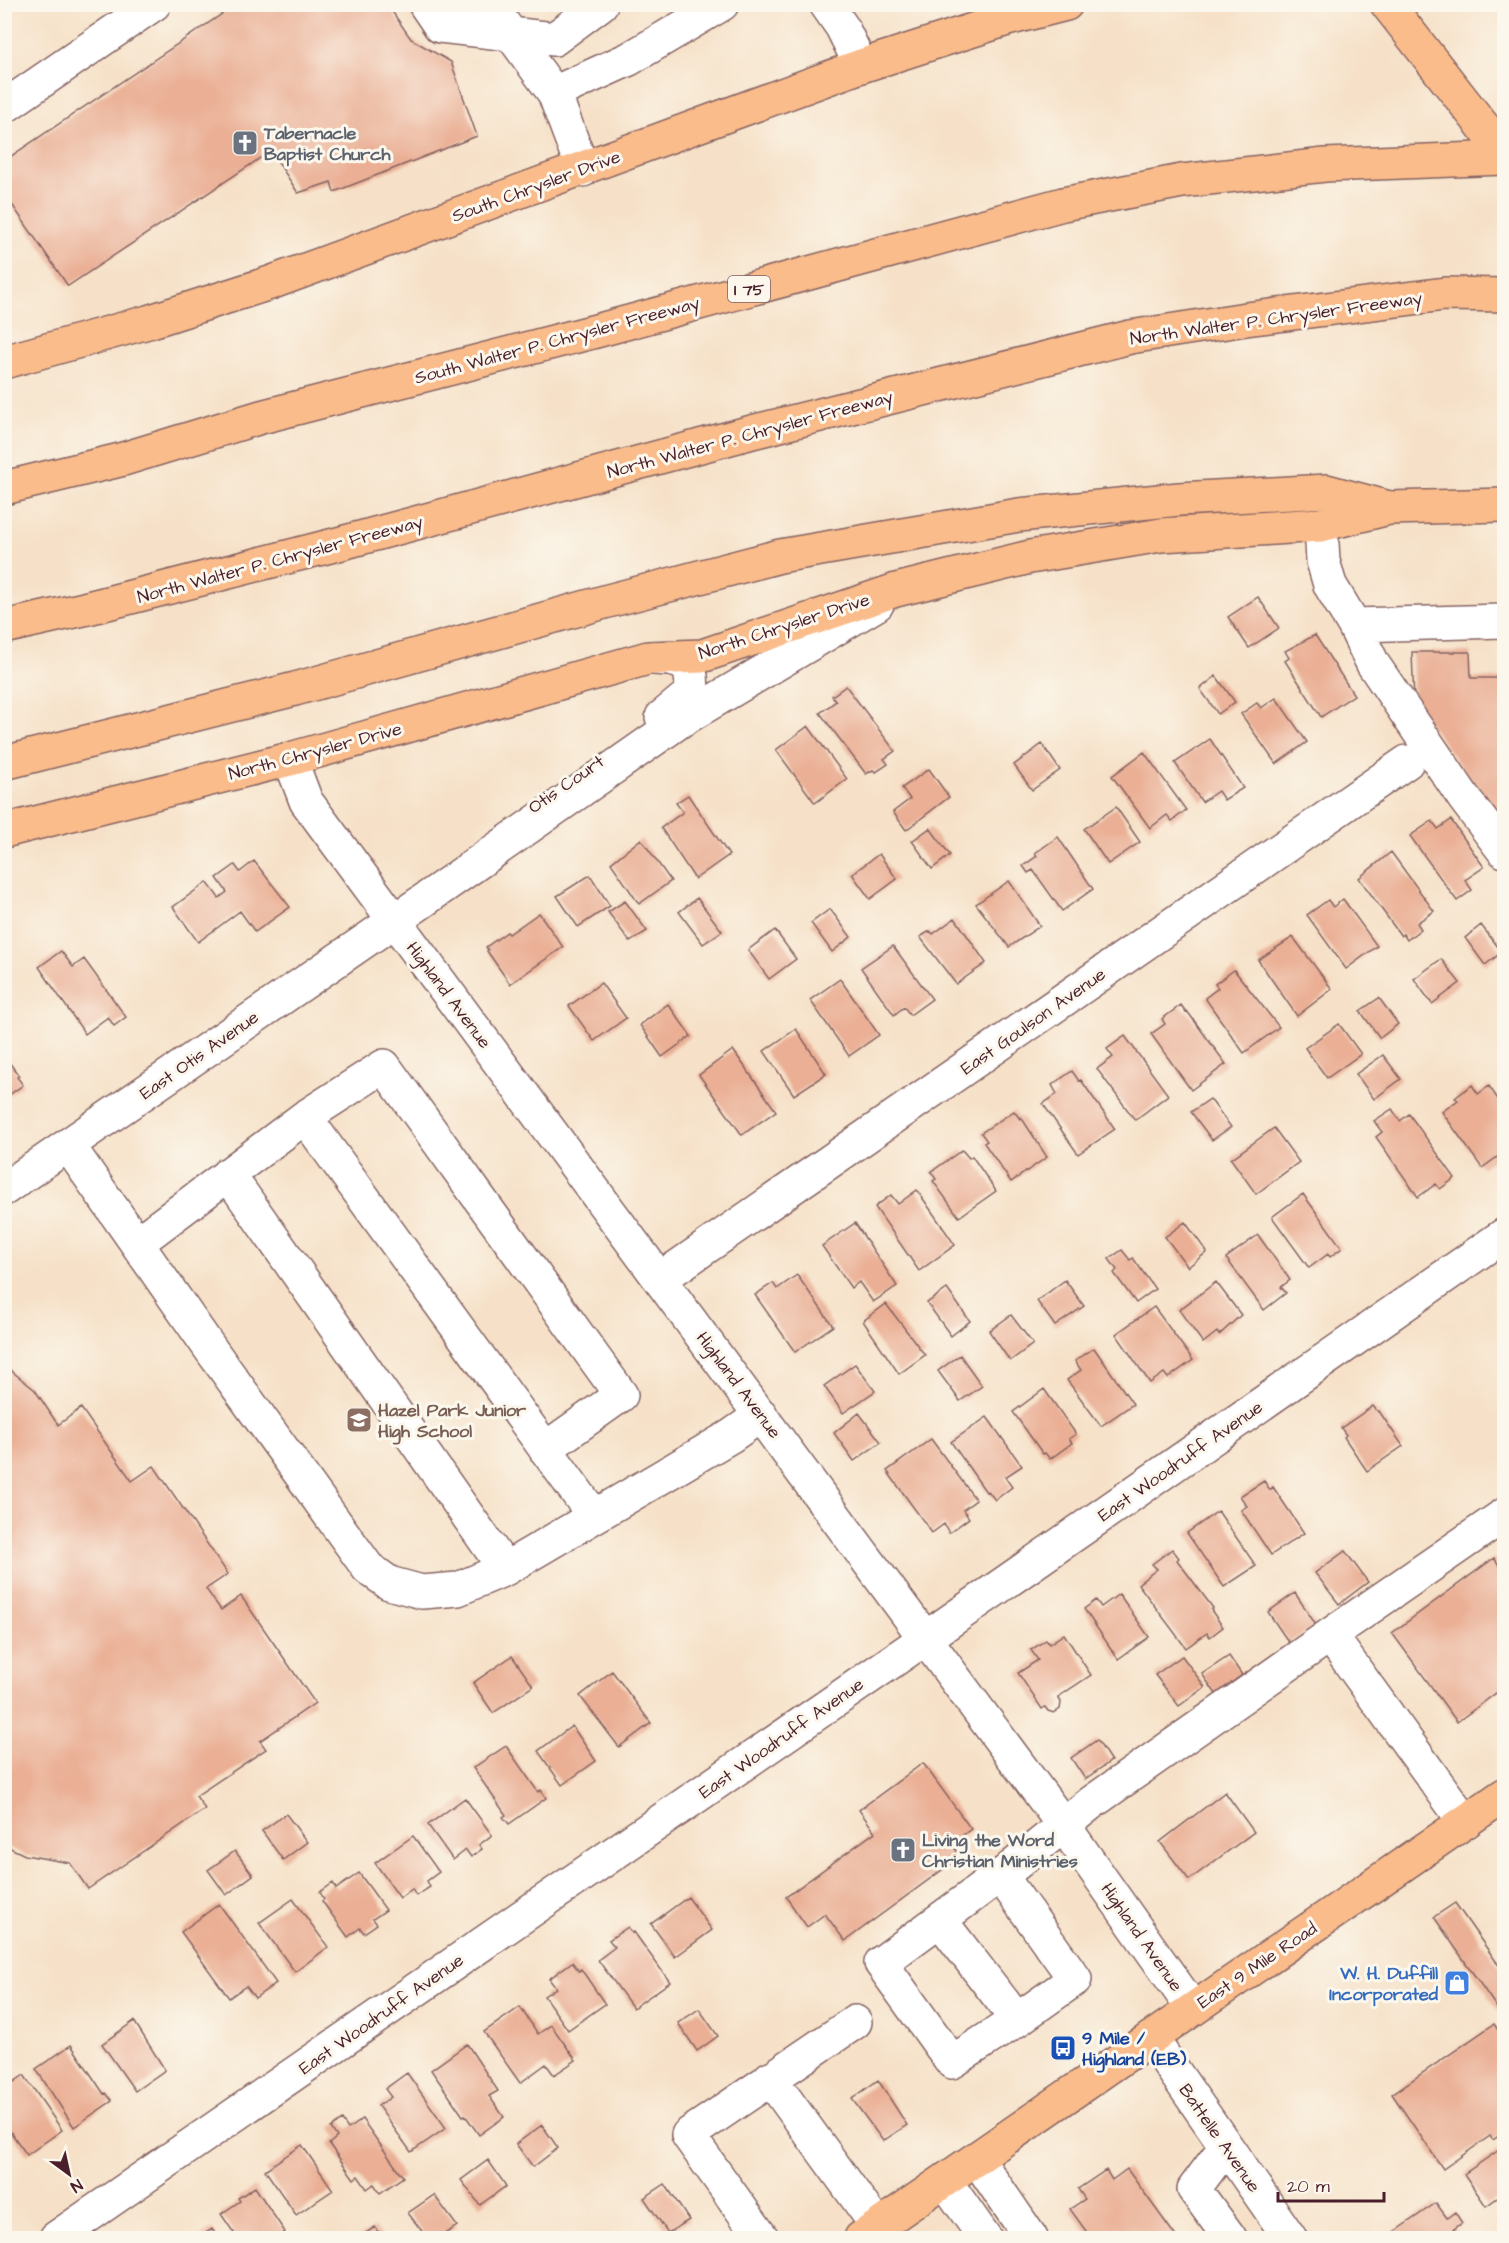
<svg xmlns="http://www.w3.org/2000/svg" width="1509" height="2243" viewBox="0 0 1509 2243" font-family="'Architects Daughter',sans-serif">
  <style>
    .building { fill: #eaaf94 }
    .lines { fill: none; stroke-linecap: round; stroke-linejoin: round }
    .minor-casing { stroke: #866362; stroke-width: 36 }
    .major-casing { stroke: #866362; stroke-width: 36 }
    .highway-casing { stroke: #866362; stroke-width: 36 }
    .minor { stroke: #fff; stroke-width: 33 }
    .major { stroke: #fabc8b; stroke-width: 33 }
    .highway { stroke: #fabc8b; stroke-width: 33 }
    .labels { text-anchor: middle; stroke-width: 6; stroke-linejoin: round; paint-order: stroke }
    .shield { fill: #fbf7ec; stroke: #7f6065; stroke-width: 1.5 }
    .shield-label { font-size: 16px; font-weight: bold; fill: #4a1f2b }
    .worship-label { font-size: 18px; font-weight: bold; fill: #5b616d; stroke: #fbf7ec; text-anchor: start }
    .street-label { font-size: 18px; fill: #4a1f2b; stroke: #fbf7ec }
    .education-label { font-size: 18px; font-weight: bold; fill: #785e54; stroke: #fbf7ec; text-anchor: start }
    .shop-label { font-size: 18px; font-weight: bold; fill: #366cbe; stroke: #fbf7ec; text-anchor: end }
    .transit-label { font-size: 18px; font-weight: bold; fill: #164399; stroke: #fbf7ec; text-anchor: start }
  </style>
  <rect width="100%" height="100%" fill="#fbf7ec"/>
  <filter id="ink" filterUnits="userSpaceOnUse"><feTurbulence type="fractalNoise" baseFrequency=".0167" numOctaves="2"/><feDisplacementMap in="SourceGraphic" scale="12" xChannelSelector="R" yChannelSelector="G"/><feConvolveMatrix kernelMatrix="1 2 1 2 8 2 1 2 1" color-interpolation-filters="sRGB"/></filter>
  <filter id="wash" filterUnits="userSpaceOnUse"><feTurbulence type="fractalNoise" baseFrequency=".008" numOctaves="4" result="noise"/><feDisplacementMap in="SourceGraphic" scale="24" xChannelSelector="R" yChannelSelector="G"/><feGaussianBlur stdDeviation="1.35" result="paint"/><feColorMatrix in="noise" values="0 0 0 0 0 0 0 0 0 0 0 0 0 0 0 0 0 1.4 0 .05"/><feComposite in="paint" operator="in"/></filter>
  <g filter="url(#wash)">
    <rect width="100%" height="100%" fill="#f6e1c8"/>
    <g id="blocks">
      <path class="building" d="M237,4h150l24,35 40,23 26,74 -143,56 -3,-10 -33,11 -27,-42 -203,135 -64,-93v-32z
        M1258,597l21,31 -30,20 -21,-31z
        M1315,635l39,60 -33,22 -36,-56 4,-3 -4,-7z
        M1412,652h58l1,26h33v149l-90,-125z
        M1216,676l19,26 -17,12 -18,-25z
        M846,686l49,65 -11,8 4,5 -12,8 -3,-2 -7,4 -46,-61 16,-12 -4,-5z
        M1276,698l31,44 -31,22 -35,-50 16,-11 4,5z
        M808,726l39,53 -32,24 -39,-53z
        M1210,739l33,49 -19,12 -6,-9 -16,11 -27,-39z
        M1042,744l18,26 -28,20 -18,-25z
        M1144,752l42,58 -14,11 -5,-6 -17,13 -38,-52z
        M929,769l20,28 -43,33 -13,-18 17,-13 -8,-11z
        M688,795l41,60 -34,24 -34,-51 22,-16 -7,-9z
        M1116,807l24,35 -32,22 -24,-35z
        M1451,820l33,47 -19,13 7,10 -15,11 -47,-65 22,-15 6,8z
        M930,828l20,27 -18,14 -20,-28z
        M1058,837l35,52 -31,22 -29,-41 -5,3 -5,-7 14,-10 -2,-3z
        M641,839l30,42 -32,23 -28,-41z
        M1391,852l43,59 -17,12 4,6 -14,11 -4,-6 -2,2 -42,-58z
        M879,854l18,25 -27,20 -18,-25z
        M254,861l36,46 -35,25 -15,-21 -42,31 -25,-35 34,-25 12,16 8,-6 -10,-14 18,-13 5,7z
        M590,875l20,31 -32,21 -21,-31z
        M1009,881l31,45 -31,21 -33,-43z
        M697,898l25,33 -19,13 -24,-32z
        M1343,899l34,47 -31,23 -39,-54 21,-15 5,7z
        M625,901l22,30 -17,11 -22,-30z
        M830,909l21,28 -19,15 -21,-29z
        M539,913l24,34 -53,37 -23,-33 1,-1 -2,-3 21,-15 2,2z
        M955,918l31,45 -30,21 -36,-47 10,-6 3,3z
        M1481,925l21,27 -17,13 -20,-27z
        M775,930l21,29 -27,20 -21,-29z
        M1293,937l39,52 -35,27 -39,-56z
        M893,946l39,53 -22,16 -6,-8 -10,8 -33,-47z
        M61,951l12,16 11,-8 42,58 -12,9 -6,-9 -23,17 -46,-67z
        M1441,959l19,24 -28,21 -18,-25z
        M1234,970l45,57 -35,26 -39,-55 13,-10 -3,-4z
        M840,979l39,56 -30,21 -39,-56z
        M601,983l25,35 -32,23 -25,-35z
        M1379,998l19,26 -18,14 -20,-27z
        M668,1004l23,32 -29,21 -22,-32z
        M1181,1005l5,7 1,-1 39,53 -35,26 -40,-56 14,-10 -3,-5z
        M1339,1024l22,30 -34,24 -22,-30z
        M796,1029l30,45 -32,21 -30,-44z
        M1125,1036l43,59 -33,25 -38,-51 16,-12 -6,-8z
        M733,1050l43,61 -34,24 -43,-60z
        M4,1055l15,21 -2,1 6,8 -17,12z
        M1383,1055l18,24 -27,20 -18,-25z
        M1072,1071l7,10 2,-1 34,49 -37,25 -35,-50 14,-10 -5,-9z
        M1472,1085l6,9 11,-8 15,22v44l-22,16 -40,-56 16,-12 -3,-2z
        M1210,1099l21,28 -19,13 -21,-28z
        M1392,1109l8,12 9,-7 46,64 -15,11 -4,-5 -18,13 -42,-60 6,-5 -8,-11z
        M1014,1111l6,8 1,-2 26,40 -36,25 -27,-39 3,-2 -6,-8z
        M1274,1128l25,34 -43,32 -25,-35z
        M962,1150l7,8 3,-2 24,35 -37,26 -26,-36 3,-2 -5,-7z
        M917,1190l38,55 -36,26 -44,-64 16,-12 7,9z
        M1303,1194l39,54 -12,9 -2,-3 -19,14 -37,-51z
        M1185,1222l22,30 -19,15 -23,-30z
        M855,1223l42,63 -24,16 -14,-20 -8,6 -29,-42z
        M1258,1235l32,45 -9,7 5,6 -22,17 -38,-52z
        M1122,1250l8,10 3,-2 22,31 -19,14 -22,-30 3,-3 -8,-11z
        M797,1275l36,51 -38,26 -40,-57 18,-12 4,6z
        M1065,1280l19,26 -29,20 -18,-25z
        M1216,1282l25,33 -22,20 -2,-3 -14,11 -24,-33z
        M947,1289l23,32 -19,15 -24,-33z
        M886,1304l39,51 -26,19 -36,-53z
        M1154,1307l39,53 -25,18 -4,-5 -14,10 -34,-49z
        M1011,1315l22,29 -23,17 -21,-30z
        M1094,1348l39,56 -32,22 -34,-46 14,-10 -6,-9z
        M960,1355l22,31 -22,15 -22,-30z
        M855,1364l20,27 -32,22 -19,-27z
        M4,1365l31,25 23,35 23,-17 51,73 22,-15 74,108 -22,15 15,21 20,-14 74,107 -55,38 6,8 -70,47 9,13 -117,80 -18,-26 -45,-8 -21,-10z
        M1044,1389l32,45 -7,5 3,4 -22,16 -5,-6 -2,1 -30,-42z
        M1373,1406l5,6 1,-1 24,35 -36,25 -23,-34 2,-2 -5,-7z
        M859,1413l22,29 -27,19 -20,-28z
        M987,1417l35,49 -17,11 7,10 -17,13 -7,-9 -2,1 -35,-50z
        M931,1439l45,61 -13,10 6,8 -20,15 -5,-9 -12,9 -45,-62z
        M1264,1481l6,9 3,-3 31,46 -33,22 -30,-45 6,-4 -7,-10z
        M1218,1511l38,55 -32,21 -37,-54z
        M1172,1549l7,9 -2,2 36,48 -2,2 12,17 -13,10 -3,-4 -21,15 -48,-64 19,-15 -5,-5z
        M1345,1551l23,31 -29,22 -24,-31z
        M1494,1558l10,14v115l-47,35 -65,-89z
        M1295,1593l21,32 -27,18 -21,-31z
        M1119,1594l30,43 -31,22 -34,-50 12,-9 5,7z
        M1064,1634l27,41 -33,22 3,5 -1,7 -6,4 -6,-2 -3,-4 -3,2 -24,-36 20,-13 -7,-10 15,-10 3,4z
        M512,1656l21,30 -40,27 -20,-30z
        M1182,1656l23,31 -26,19 -24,-31z
        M1229,1656l13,19 -26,19 -14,-20z
        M612,1671l39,52 -32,24 -39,-51z
        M572,1726l24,35 -34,24 -24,-34z
        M1097,1740l14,21 -26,18 -14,-21z
        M506,1746l32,46 3,-2 5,8 -37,26 -6,-7 3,-2 -33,-47z
        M923,1763l48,66 -20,15 10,12 -116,85 -20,-27 -18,13 -21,-30 89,-65 -16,-22z
        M1225,1792l29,40 -65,48 -29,-38z
        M465,1798l27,37 -13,10 3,4 -11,8 -5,-7 -13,10 -25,-35z
        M286,1814l21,28 -24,18 -21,-29z
        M413,1836l26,36 -12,9 3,6 -14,9 -4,-7 -12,9 -25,-35z
        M235,1851l18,24 -27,20 -18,-25z
        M359,1873l27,37 -13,9 4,5 -13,9 -4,-5 -12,9 -26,-36 2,-2 -4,-7 13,-9 3,6z
        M688,1897l24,33 -37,27 -24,-33z
        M293,1899l35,48 -33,25 -36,-49z
        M1455,1903l45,64 4,-4v55l-70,-101z
        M219,1904l57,79 -21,15 -9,-12 -17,12 -48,-66z
        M628,1927l4,6 2,-1 36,50 -37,26 -35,-48 17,-13 -6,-7z
        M572,1962l7,9 2,-2 24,35 -37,26 -24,-34 12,-8 -7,-9z
        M520,2007l18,27 13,-9 25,35 -22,15 -8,-11 -26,19 -36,-51z
        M699,2009l19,27 -21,15 -19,-28z
        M134,2021l31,49 -30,21 -33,-47z
        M1494,2024l10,15v93l-11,8 -3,-4 -47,33 -51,-75z
        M467,2044l31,47 -9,5 15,21 -25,18 -14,-20 -2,1 -32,-46z
        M71,2045l33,49 2,-1 6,8 -38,26 -38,-58z
        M407,2073l39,55 -35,24 -33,-46 13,-9 -6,-8z
        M24,2075l38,55 -35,25 -23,-32v-34z
        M878,2080l29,45 -24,16 -31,-42z
        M362,2119l41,58 -23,16 -6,-9 -7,5 -9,-13 -4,3 -25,-35 8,-7 -6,-9 11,-8 6,9z
        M542,2125l16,23 -25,19 -17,-23z
        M302,2145l31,45 -37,25 -31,-45z
        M1499,2150l5,9v34l-18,13 -22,-32z
        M488,2160l18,26 -26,19 -19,-25z
        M1127,2169l50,69h-86l-21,-29 15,-10 -7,-10 28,-19 6,10z
        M665,2184l24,36 -21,13 -24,-35z
        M255,2187l30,45 -9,6h-50l8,-5 -13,-19 19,-13 -2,-3z
        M434,2195l23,31 -18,12h-12l-19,-25z
        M1436,2203l11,15 8,-6 7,11 -8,6 6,9h-75z
        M375,2227l8,11h-25z
        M212,2229l6,9h-20z"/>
    </g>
  </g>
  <g filter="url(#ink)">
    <use href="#blocks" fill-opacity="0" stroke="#866362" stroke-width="1.5"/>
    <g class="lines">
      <g class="minor-casing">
        <path id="minor" d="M425,4l15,22 114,13 47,-35
          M489,4l65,89 75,-34 93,-55
          M826,4l16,23 19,39
          M554,93l29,77
          M4,107l150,-103
          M1321,525l2,36 7,24 24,40 19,39 91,134 40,53
          M1354,625l150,-4
          M653,658c27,1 42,3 38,35l-29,24
          M290,759l16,42 758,1025 129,183
          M305,1117l79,-51 237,329 -76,54
          M68,1145l141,202 159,221 21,15 33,9 36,-3 47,-20 226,-133 30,-21
          M228,1174l277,395
          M4,1189l419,-288 257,-180 197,-117
          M137,1243l168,-126 289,399
          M660,1279l747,-517
          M1330,1635l135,187
          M1001,1876l74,103 -58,41
          M940,1920l77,100 -65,42 -71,-99 107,-79 13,-8 90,-73 239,-168 174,-120
          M1151,2038l139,200
          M770,2078l108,149
          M1226,2146l-32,43 36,49
          M977,2159l54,79
          M945,2181l40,57
          M56,2238l841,-580 607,-423
          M762,2238l-74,-103 167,-113"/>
      </g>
      <g class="major-casing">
        <path id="major" d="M1387,4l117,149
          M4,362l144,-40 122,-39 591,-217 146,-47 59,-15
          M4,831l286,-72 358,-101 54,-2 194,-66 134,-33 131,-22 160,-10 68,-17 115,-3
          M861,2238l643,-443"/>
      </g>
      <g class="highway-casing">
        <path id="highway" d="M4,488l116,-28 141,-43 335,-86 467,-127 119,-23 143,-16 179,-7
          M4,627l80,-18 254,-65 414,-112 378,-95 116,-18 199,-25 59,1
          M4,763l291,-74 313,-88 172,-45 239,-41 160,-16 147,-8 63,17"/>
      </g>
      <use href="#minor" class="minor"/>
      <use href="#major" class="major"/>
      <use href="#highway" class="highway"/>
    </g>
  </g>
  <defs>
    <g id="church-square" transform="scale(1.35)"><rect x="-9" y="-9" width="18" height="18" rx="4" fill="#6b7280" stroke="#fbf7ec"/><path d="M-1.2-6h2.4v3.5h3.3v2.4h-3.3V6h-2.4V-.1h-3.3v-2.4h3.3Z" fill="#fff"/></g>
    <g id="school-square" transform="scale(1.35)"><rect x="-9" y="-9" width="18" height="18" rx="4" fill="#8d6e63" stroke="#fbf7ec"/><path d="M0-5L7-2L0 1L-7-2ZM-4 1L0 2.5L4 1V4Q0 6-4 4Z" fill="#fff"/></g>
    <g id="shop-square" transform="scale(1.35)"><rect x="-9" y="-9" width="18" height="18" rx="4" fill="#3f7fe0" stroke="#fbf7ec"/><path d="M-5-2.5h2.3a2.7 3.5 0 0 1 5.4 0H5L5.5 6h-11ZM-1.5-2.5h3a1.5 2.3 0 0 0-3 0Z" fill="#fff"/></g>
    <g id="bus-square" transform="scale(1.35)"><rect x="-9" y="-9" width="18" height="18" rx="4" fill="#1a4fb4" stroke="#fbf7ec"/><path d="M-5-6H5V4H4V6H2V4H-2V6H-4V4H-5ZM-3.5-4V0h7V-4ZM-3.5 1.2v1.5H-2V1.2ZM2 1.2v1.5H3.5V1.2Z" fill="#fff"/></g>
  </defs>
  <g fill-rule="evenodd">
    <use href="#church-square" x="245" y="143"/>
    <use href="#school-square" x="359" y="1420"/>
    <use href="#church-square" x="903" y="1850"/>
    <use href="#shop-square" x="1457" y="1983"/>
    <use href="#bus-square" x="1063" y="2048"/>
  </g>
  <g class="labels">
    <rect class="shield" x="728" y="276" width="42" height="26" rx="4.5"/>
    <g class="shield-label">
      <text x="749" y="295">I 75</text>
    </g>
    <g class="worship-label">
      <text x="264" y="139">Tabernacle<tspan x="264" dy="21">Baptist Church</tspan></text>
      <text x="922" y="1846">Living the Word<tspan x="922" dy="21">Christian Ministries</tspan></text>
    </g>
    <g class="street-label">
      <text transform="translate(536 186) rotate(-20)" y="6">South Chrysler Drive</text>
      <text transform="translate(1276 318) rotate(-8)" y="6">North Walter P. Chrysler Freeway</text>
      <text transform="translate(557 340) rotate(-15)" y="6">South Walter P. Chrysler Freeway</text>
      <text transform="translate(750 434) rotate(-15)" y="6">North Walter P. Chrysler Freeway</text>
      <text transform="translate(280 559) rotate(-15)" y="6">North Walter P. Chrysler Freeway</text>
      <text transform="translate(784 626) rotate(-18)" y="6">North Chrysler Drive</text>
      <text transform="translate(315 751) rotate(-15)" y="6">North Chrysler Drive</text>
      <text transform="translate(566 784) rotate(-35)" y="6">Otis Court</text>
      <text transform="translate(449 995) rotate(53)" y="6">Highland Avenue</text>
      <text transform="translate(1033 1021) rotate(-35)" y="6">East Goulson Avenue</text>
      <text transform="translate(199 1055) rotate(-35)" y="6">East Otis Avenue</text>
      <text transform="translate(739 1385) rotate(53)" y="6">Highland Avenue</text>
      <text transform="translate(1180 1461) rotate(-35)" y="6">East Woodruff Avenue</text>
      <text transform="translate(781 1738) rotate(-35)" y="6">East Woodruff Avenue</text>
      <text transform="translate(1142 1937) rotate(55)" y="6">Highland Avenue</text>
      <text transform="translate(1257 1965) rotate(-34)" y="6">East 9 Mile Road</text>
      <text transform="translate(381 2014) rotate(-35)" y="6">East Woodruff Avenue</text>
      <text transform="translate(1220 2138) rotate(55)" y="6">Battelle Avenue</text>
    </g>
    <g class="education-label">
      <text x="378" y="1416">Hazel Park Junior<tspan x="378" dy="21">High School</tspan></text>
    </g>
    <g class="shop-label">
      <text x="1438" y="1979">W. H. Duffill<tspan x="1438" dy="21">Incorporated</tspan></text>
    </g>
    <g class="transit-label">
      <text x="1082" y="2044">9 Mile /<tspan x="1082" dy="21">Highland (EB)</tspan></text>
    </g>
  </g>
  <rect width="1509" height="2243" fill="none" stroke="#fbf7ec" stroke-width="24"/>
  <g transform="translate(69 2174) rotate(147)" stroke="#fbf7ec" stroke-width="4.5" paint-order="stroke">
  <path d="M0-4.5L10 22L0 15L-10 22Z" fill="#4a1f2b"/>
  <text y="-9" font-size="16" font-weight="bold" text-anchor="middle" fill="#4a1f2b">N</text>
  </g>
  <path d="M1278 2192v9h106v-9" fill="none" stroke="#4a1f2b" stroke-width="3"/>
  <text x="1287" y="2192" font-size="18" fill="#4a1f2b" stroke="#fbf7ec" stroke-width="4.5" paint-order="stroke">20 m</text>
</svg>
